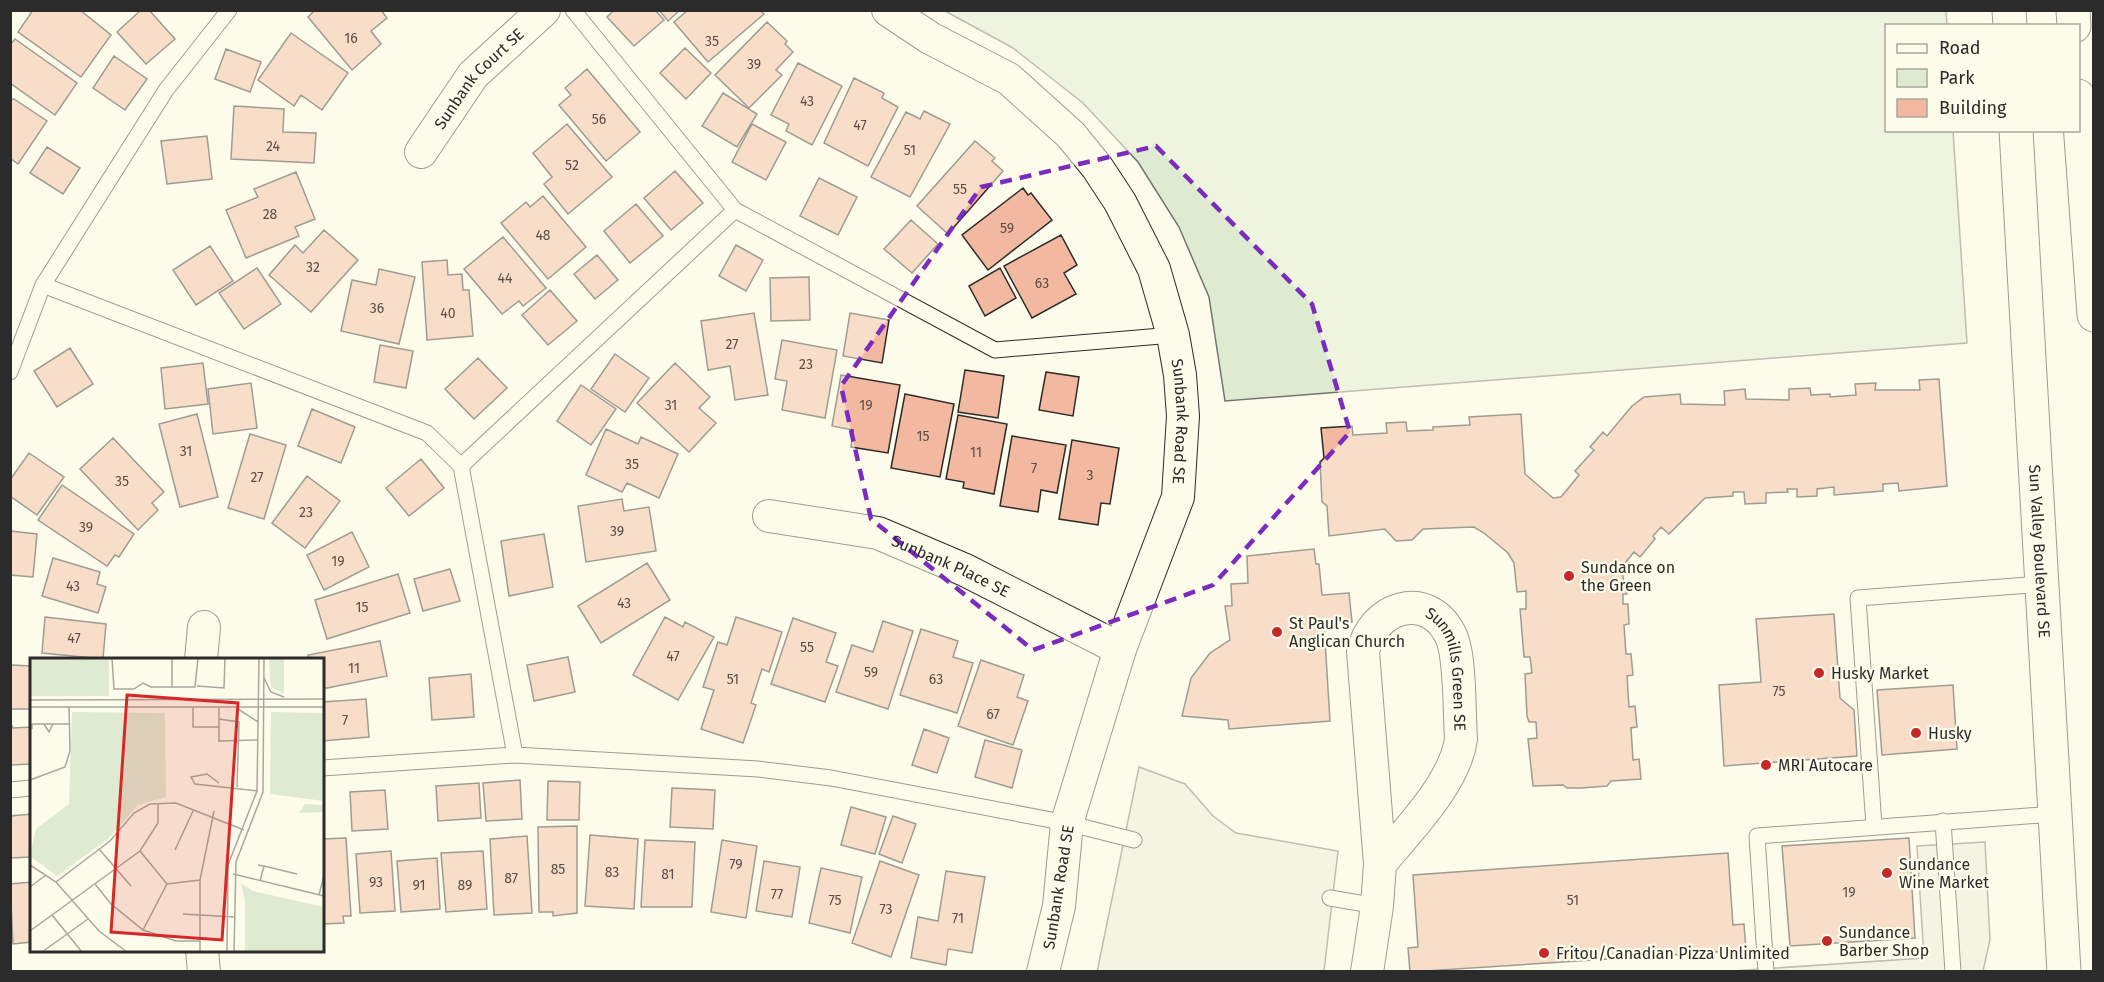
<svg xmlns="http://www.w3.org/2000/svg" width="2104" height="982" viewBox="0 0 2104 982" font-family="'Fira Sans',sans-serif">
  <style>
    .green { fill: #deebd1; stroke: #74746e; stroke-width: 1.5 }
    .parking { fill: #eceadb; stroke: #74746e; stroke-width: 1.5 }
    .building { fill: #f2b8a0; stroke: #2b2b2b; stroke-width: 1.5 }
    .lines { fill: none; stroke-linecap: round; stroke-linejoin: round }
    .lane-casing { stroke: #2b2b2b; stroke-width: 17 }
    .street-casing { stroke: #2b2b2b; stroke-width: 34 }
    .secondary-casing { stroke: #2b2b2b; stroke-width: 35 }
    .lane { stroke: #fdfbea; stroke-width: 15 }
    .street { stroke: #fdfbea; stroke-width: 32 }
    .secondary { stroke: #fdfbea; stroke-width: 33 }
    .marked { fill: none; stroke: #7b2cbf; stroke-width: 4.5; stroke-dasharray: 12 8; stroke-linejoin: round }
    .poi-dot { fill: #c62828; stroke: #fdfbea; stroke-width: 2 }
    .labels { text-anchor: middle; stroke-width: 4.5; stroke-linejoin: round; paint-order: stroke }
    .number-label { font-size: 14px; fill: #5d4e48 }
    .street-label { font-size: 16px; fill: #2b2b2b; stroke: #fdfbea }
    .poi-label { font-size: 16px; fill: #2b2b2b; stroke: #fdfbea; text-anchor: start }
    .inset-road { fill: none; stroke: #a9a89e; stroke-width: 1.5 }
    .view { fill: #d62828; fill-opacity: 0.15; stroke: #d62828; stroke-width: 3 }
    .inset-edge { fill: none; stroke: #2b2b2b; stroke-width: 3 }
  </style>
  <rect width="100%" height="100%" fill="#fdfbea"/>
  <path class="green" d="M945,11h1001l1,14 -61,1v104l67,1 14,212 -742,58 -16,-104 -30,-70 -41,-65 -55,-59 -70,-55z"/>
  <path class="parking" d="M1139,767l46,17 28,32 23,17 102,18 -14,120 -227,1z
    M1985,842l5,98 -7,31 -266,1 207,-14 -7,-112z"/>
  <path class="building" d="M33,10h47l31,25 -30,42 -63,-45z
    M141,10h8l26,29 -29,25 -29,-32z
    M315,10h66l6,8 -16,13 10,13 -29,26 -44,-53z
    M614,10h41l9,10 -30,26 -27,-29z
    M659,10h21l-12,11z
    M688,10h72l4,4 -56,48 -34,-40z
    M767,22l20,19 -2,3 8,8 -17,18 6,5 -33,33 -34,-33z
    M291,33l57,40 -26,37 -21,-15 -7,11 -36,-26z
    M15,39l62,44 -22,32 -45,-32v-38z
    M685,48l26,25 -25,26 -26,-26z
    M226,49l35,13 -11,30 -35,-13z
    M114,56l33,23 -22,31 -32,-22z
    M798,63l44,23 -30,59 -26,-14 3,-7 -18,-9z
    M587,69l53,63 -34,29 -47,-56 12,-10 -6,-7z
    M854,78l30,15 -2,5 16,9 -30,59 -44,-23z
    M723,93l34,21 -20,33 -35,-21z
    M14,99l33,22 -29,43 -8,-6v-58z
    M234,106l50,3 -1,23 33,1 -2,30 -83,-4z
    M924,111l26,13 -40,73 -39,-20 35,-65 14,7z
    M567,124l45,53 -44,37 -24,-30 8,-7 -19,-24z
    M752,124l34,18 -20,38 -34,-18z
    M207,136l5,43 -45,5 -6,-43z
    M975,141l20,17 -3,3 11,10 -55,63 -31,-28z
    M47,147l33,21 -17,26 -33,-21z
    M675,171l28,32 -32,27 -27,-32z
    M296,172l19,47 -20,8 4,9 -53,22 -20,-48 32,-13 -4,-8z
    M819,178l38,19 -19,38 -38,-19z
    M1023,188l5,7 3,-2 21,27 -64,50 -26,-35z
    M543,196l43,51 -38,32 -47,-56 25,-21 4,5z
    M636,204l27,32 -33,27 -26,-32z
    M911,220l27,24 -26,29 -28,-24z
    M324,230l34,30 -47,52 -42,-37 26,-30 8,8z
    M1061,235l16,30 -13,8 12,21 -44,24 -28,-52z
    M503,237l43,51 -23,18 -4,-5 -17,13 -38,-45z
    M736,245l27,15 -17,31 -27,-15z
    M210,246l23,35 -37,24 -23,-35z
    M597,255l21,25 -23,19 -21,-25z
    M447,260l1,15 14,-1 1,16h6l4,46 -46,4 -5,-78z
    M257,268l24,36 -37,25 -25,-36z
    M1000,268l16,30 -31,18 -16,-30z
    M379,269l36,8 -16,67 -58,-13 11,-51 24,5z
    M809,277l1,43 -39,1 -1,-43z
    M550,290l27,31 -29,24 -26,-30z
    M754,313l14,82 -33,5 -5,-34 -22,4 -7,-49z
    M850,313l39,7 -7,43 -39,-7z
    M782,340l55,10 -12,68 -43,-8 5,-29 -12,-2z
    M380,345l33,6 -7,37 -32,-6z
    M70,348l23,36 -36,23 -23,-36z
    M615,354l34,24 -24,34 -34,-23z
    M478,358l29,30 -33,31 -29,-30z
    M203,363l5,41 -43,5 -4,-41z
    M675,363l35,34 -11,11 17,15 -27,29 -52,-49z
    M965,370l39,6 -6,42 -40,-6z
    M1046,372l33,5 -6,39 -34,-6z
    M841,375l59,10 -12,68 -37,-6 2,-17 -21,-4z
    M1939,379l8,107 -48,5 -1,-8 -15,1v7l-49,4v-8l-17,2v7l-20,1v-8h-10l1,3 -22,1v10l-21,1 -1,-12h-11v4l-28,2 -36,36 -8,-7 -8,9 2,3 -15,18 -6,-5 -13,16 6,26h-4v10h5l1,20 -5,1 2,29h5l2,21 -6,1 2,31 6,-1 2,21 -6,1 2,32 6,-1 2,20 -30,2 -4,5 -26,2h-14l-4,-3 -30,1 -5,-47 9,-1 -1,-16h-7l-2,-6 -2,-42 7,-1 -2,-16h-6l-4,-48h6v-18l-9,1 -3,-29 -6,-10 -24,-20 -10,-6 -51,2 -11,11 -16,1 -11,-12 -56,7 -2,-30 -5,-4 -2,-40 4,-4 -3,-30 31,-2 1,9 34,-2 -1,-10 20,-1 1,9 26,-1v-3l37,-2 -1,-8 52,-3 4,60 28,24 8,-1 18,-22 -4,-4 19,-21 -4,-3 13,-15 4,4 25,-30 12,-9 36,-3 1,10 44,1 -1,-14 21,-2 1,10 43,1v-11l21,-1 1,7 19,-1v3l26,-2 -1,-11 21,-1 -1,7h45l-1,-10z
    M251,383l6,45 -44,6 -5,-45z
    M581,385l35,24 -25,36 -34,-24z
    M905,394l49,10 -14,73 -49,-9z
    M312,409l43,18 -14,36 -43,-17z
    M197,414l21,83 -38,10 -21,-83z
    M958,415l49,9 -13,70 -31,-6 1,-6 -18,-3z
    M606,429l32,15 3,-7 37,17 -19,44 -32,-15 -5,9 -36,-17z
    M250,434l36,11 -22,74 -36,-11z
    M1012,436l54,9 -9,48 -16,-3 -3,22 -38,-6z
    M113,438l51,54 -12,11 6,7 -20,20 -58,-61z
    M1072,440l47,8 -9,56 -9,-1 -3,22 -39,-6z
    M29,453l35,24 -27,38 -27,-19v-16z
    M421,459l23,29 -35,28 -23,-28z
    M307,476l33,25 -35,47 -33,-25z
    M62,485l72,49 -15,23 -4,-2 -8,11 -69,-46z
    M622,499l2,12 25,-4 7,44 -70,11 -8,-56z
    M10,531l27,3 -4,43 -23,-2z
    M352,532l17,35 -45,23 -17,-35z
    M544,534l9,53 -44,9 -8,-55z
    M1314,549l2,15h3l3,31 27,-2 3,29 -28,2 6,97 -101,8 -1,-9 -46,-4 9,-38 19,-25 20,-13 -5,-34h7l-1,-22 17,-1 -1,-27z
    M53,558l47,14 -3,12 9,3 -8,26 -56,-17z
    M647,563l23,37 -69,43 -23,-37z
    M450,569l10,32 -37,10 -9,-32z
    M398,574l12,39 -83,26 -12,-39z
    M1834,614l6,84 14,12 3,46 -133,10 -5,-81 42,-3 -5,-63z
    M45,617l61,7 -3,35 -61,-6z
    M665,617l18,10 2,-5 29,15 -36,63 -45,-25z
    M736,617l46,15 -13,40 -7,-3 -11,34 5,2 -13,38 -42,-14 13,-39 -11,-3 15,-45 9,3z
    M793,618l43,15 -10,29 12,4 -13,36 -54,-18z
    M883,621l30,10 -25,78 -52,-17 16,-47 21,7z
    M921,629l37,12 -5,16 20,6 -16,50 -57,-18z
    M380,641l7,35 -65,13v-29h-14v-5z
    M568,657l7,35 -41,9 -7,-36z
    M981,660l43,15 -7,22 11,4 -15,44 -55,-19z
    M10,665l22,1v43h-22z
    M471,674l3,43 -42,3 -3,-42z
    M1953,685l4,64 -75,6 -5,-65z
    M366,699l3,38 -47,4v-39z
    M10,722l3,6 19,-1v37l-22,1z
    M924,729l25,9 -12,35 -25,-8z
    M985,740l37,10 -10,38 -37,-11z
    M520,780l2,39 -36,2 -3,-38z
    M548,781l32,1 -1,38h-32z
    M479,783l2,35 -43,3 -2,-35z
    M672,788l43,2 -2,39 -43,-2z
    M385,790l3,39 -36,2 -2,-39z
    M851,807l35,10 -11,37 -34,-9z
    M32,814v43l-22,1v-42z
    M893,816l23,8 -14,39 -23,-9z
    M577,826v87l-24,3v-4h-14l-1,-85z
    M590,835l48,4 -4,70 -49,-3z
    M527,836l5,77 -38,2 -4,-76z
    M346,838l5,78h-8l1,7 -22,1v-85z
    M1909,838l6,100 -125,8 -8,-100z
    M645,840l50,2 -3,65h-51z
    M722,840l35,6 -11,72 -35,-6z
    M391,851l4,60 -35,2 -4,-59z
    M483,851l4,58 -41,3 -5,-59z
    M1728,853l5,72 11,-1 2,26 -336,22 -2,-24 10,-1 -5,-72z
    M437,858l3,51 -39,3 -4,-51z
    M764,861l36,6 -8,50 -36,-6z
    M880,861l39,14 -28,82 -39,-14z
    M821,868l41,9 -12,56 -41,-10z
    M946,871l39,6 -13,76 -24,-4 -2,16 -35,-7 7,-41 20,4z
    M32,882v60l-19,2 -3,-60z"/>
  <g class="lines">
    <g class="lane-casing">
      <path id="lane" d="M573,10l162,200 260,140 178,-15
        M43,285l384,148 34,33 54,289
        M10,372l33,-87 123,-195 63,-80
        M461,466l274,-256
        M322,768l193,-13 243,14 73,9 236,45 67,17
        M10,790l22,-2
        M1943,821l10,151
        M1874,826l-16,-228 184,-14
        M1330,898l47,8
        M1766,972l-9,-136 298,-22"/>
    </g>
    <g class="street-casing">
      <g id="street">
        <path id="s1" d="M888,10l42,28 79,41 62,56 26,32 23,35 34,67 19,66 7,40 3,41 -5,81 -58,152 -53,174 -8,83 -16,66"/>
        <path id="s2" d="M421,152l52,-77 71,-65"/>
        <path id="s3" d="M769,516l109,17 87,37 155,79"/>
        <path d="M201,660l3,-33"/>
        <path d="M202,950l2,22"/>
        <path id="s4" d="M1367,972l10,-66 3,-42 -17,-212c9,-45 64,-63 87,-18 11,19 9,80 11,105 -6,44 -53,91 -81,125"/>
      </g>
    </g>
    <g class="secondary-casing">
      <g id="secondary">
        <path d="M2009,10l1,16"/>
        <path d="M2073,10l1,16"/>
        <path d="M2078,96l16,219"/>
        <path id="s5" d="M2016,130l48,842"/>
      </g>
    </g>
    <use href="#lane" class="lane"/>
    <use href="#street" class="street"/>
    <use href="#secondary" class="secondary"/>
  </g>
  <path d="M0 0H2104V982H0ZM1156,146l156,158 38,128 -137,153 -180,65 -162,-131 -30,-133 140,-199z" fill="#fdfbea" fill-opacity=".55" fill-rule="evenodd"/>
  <path class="marked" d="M1156,146l156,158 38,128 -137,153 -180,65 -162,-131 -30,-133 140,-199z"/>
  <g class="poi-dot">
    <circle cx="1569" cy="576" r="6"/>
    <circle cx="1277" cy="632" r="6"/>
    <circle cx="1819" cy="673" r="6"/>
    <circle cx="1916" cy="733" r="6"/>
    <circle cx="1766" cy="765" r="6"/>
    <circle cx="1887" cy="873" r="6"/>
    <circle cx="1827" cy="941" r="6"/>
    <circle cx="1544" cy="953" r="6"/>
  </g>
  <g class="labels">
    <g class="number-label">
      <text x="351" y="43">16</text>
      <text x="712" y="46">35</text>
      <text x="754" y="69">39</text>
      <text x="807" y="106">43</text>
      <text x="599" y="124">56</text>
      <text x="860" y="130">47</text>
      <text x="273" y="151">24</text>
      <text x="910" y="155">51</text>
      <text x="572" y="170">52</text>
      <text x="960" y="194">55</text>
      <text x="270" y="219">28</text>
      <text x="1007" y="233">59</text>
      <text x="543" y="240">48</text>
      <text x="313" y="272">32</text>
      <text x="505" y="283">44</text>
      <text x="1042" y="288">63</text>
      <text x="377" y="313">36</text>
      <text x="448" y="318">40</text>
      <text x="732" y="349">27</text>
      <text x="806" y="369">23</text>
      <text x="671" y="410">31</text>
      <text x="866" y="410">19</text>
      <text x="923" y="441">15</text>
      <text x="186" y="456">31</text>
      <text x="976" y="457">11</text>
      <text x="632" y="469">35</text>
      <text x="1034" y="473">7</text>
      <text x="1090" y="480">3</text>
      <text x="257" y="482">27</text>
      <text x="122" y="486">35</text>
      <text x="306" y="517">23</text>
      <text x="86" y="532">39</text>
      <text x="617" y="536">39</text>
      <text x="338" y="566">19</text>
      <text x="73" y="591">43</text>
      <text x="624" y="608">43</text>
      <text x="362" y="612">15</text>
      <text x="74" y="643">47</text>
      <text x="807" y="652">55</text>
      <text x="673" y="661">47</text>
      <text x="354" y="673">11</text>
      <text x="871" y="677">59</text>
      <text x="733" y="684">51</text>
      <text x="936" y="684">63</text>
      <text x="1779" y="696">75</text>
      <text x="993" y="719">67</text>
      <text x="345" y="725">7</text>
      <text x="736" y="869">79</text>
      <text x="558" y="874">85</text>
      <text x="612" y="877">83</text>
      <text x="668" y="879">81</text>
      <text x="511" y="883">87</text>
      <text x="376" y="887">93</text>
      <text x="419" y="890">91</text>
      <text x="465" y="890">89</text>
      <text x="1849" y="897">19</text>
      <text x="777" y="899">77</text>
      <text x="835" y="905">75</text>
      <text x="1573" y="905">51</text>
      <text x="886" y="914">73</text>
      <text x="958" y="923">71</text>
    </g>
    <g class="street-label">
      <text dy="6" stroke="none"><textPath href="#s2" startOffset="94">Sunbank Court SE</textPath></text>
      <text dy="6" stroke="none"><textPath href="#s1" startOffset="537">Sunbank Road SE</textPath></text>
      <text dy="6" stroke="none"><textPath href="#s5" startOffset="422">Sun Valley Boulevard SE</textPath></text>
      <text dy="6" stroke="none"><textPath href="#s3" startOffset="190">Sunbank Place SE</textPath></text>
      <text dy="6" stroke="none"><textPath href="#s4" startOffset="474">Sunmills Green SE</textPath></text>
      <text transform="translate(1058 887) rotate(-81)" y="6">Sunbank Road SE</text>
    </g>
    <g class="poi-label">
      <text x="1581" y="573">Sundance on<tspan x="1581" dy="18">the Green</tspan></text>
      <text x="1289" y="629">St Paul's<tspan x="1289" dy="18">Anglican Church</tspan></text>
      <text x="1831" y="679">Husky Market</text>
      <text x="1928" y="739">Husky</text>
      <text x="1778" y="771">MRI Autocare</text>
      <text x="1899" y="870">Sundance<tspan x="1899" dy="18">Wine Market</tspan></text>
      <text x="1839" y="938">Sundance<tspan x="1839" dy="18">Barber Shop</tspan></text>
      <text x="1556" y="959">Fritou/Canadian Pizza Unlimited</text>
    </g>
  </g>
  <g transform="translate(30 658)">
    <rect width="294" height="294" fill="#fdfbea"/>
    <path d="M0,0h79v38h-79zM239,0h15v36l-13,-7zM42,54l93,1 1,84 -28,8 -29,33 -52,38 -27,-20 6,-27 33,-25zM241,54l53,1v88l-54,-7zM275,146l19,1v7l-25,1zM211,225l12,8 71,16v45h-79v-51z" fill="#deebd1"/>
    <path class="inset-road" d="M82,0l2,31h20l9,-6 8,4h44l3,-29M142,0v29M234,20l7,14 13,5M167,28l27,2 1,-30M0,42l294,-1M0,49h294M163,49v20h26M189,49v34l39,-1M208,51l20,13M189,61l20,3 -2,65M14,66l5,8 4,-8M2,71v-5h38M0,122l35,-13 5,-16 -1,-45M189,125l-12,-9 -16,3 4,7 63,7M69,191l32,37M145,192l18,-39M110,193l27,33M0,207l26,17 43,49 28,21M228,207l6,1 -4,15M234,208l33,8M203,216l91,22M26,224l54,-41 24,-28 16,-9 26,-1 68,27M65,226l16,20 32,26 33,11h24M0,229l16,-12M289,237l5,-20M153,256l51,3M22,257l30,37M113,272l24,-46 33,-4M0,273l110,-80 18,-28v-20M12,294l46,-33M170,294v-72l14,-69M197,294l1,-87 29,-74 2,-133M204,294l2,-90 27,-70 1,-134"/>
    <path class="view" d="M97,37l111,8 -16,237 -111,-8z"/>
    <rect width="294" height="294" class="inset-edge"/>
  </g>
  <rect width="2104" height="982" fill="none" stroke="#2b2b2b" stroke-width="24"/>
  <rect x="1885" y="24" width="195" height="108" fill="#fdfbea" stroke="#a9a89e" stroke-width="1.5"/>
  <rect x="1897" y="44" width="30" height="9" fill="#fdfbea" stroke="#a9a89e" stroke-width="1.5"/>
  <text x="1939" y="54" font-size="18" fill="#2b2b2b">Road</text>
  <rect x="1897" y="69" width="30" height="18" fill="#deebd1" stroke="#a9a89e" stroke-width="1.5"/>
  <text x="1939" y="84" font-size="18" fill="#2b2b2b">Park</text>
  <rect x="1897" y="99" width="30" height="18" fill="#f2b8a0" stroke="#a9a89e" stroke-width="1.5"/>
  <text x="1939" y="114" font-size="18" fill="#2b2b2b">Building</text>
</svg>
